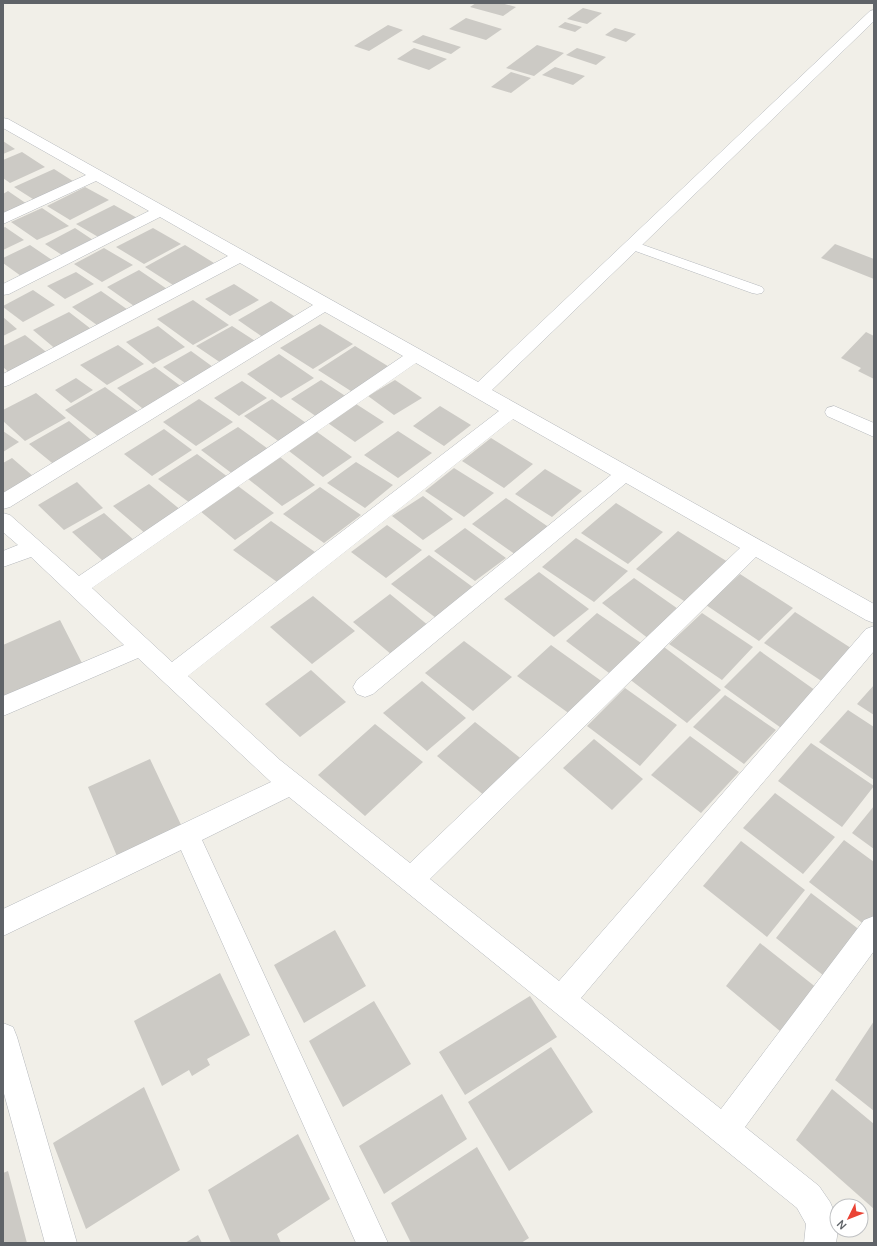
<svg xmlns="http://www.w3.org/2000/svg" width="877" height="1246" viewBox="0 0 877 1246" font-family="Manrope,sans-serif">
  <style>
    .building { fill: #cccac5 }
    .lines { fill: none; stroke-linecap: round; stroke-linejoin: round }
    .service-casing { stroke: #b5b8bc; stroke-width: 1 }
    .minor-casing { stroke: #b5b8bc; stroke-width: 1 }
    .service { fill: #fff; fill-rule: evenodd }
    .minor { fill: #fff; fill-rule: evenodd }
  </style>
  <rect width="100%" height="100%" fill="#f1efe8"/>
  <path class="building" d="M476,3h25l15,4 -13,9 -33,-9z
    M583,8l19,5 -15,11 -20,-5z
    M466,18l36,11 -16,11 -37,-11z
    M565,22l17,5 -7,5 -17,-5z
    M388,25l15,5 -34,21 -15,-5z
    M615,28l21,6 -10,8 -21,-7z
    M423,35l38,12 -10,7 -39,-12z
    M537,45l27,8 -30,23 -28,-8z
    M414,48l33,11 -18,11 -32,-11z
    M577,48l29,9 -10,8 -30,-10z
    M555,67l30,9 -12,9 -31,-10z
    M511,72l20,6 -20,15 -20,-6z
    M3,141l12,8 -12,5z
    M22,152l23,15 -35,16 -7,-5v-18z
    M54,169l22,14 -40,18 -22,-14z
    M85,187l24,13 -39,20 -23,-14z
    M8,191l19,13 -24,11v-21z
    M114,205l25,14 -39,19 -24,-14z
    M42,208l27,18 -32,14 -26,-18z
    M5,227l19,13 -21,10v-22z
    M75,228l21,14 -31,15 -20,-13z
    M153,228l28,16 -37,20 -28,-17z
    M835,244l39,15v20l-53,-21z
    M30,245l22,15 -31,16 -18,-13v-5z
    M185,245l29,18 -41,22 -28,-18z
    M104,248l29,17 -31,17 -28,-18z
    M139,270l28,19 -33,17 -27,-19z
    M76,272l18,12 -29,15 -18,-13z
    M234,284l25,16 -29,16 -25,-17z
    M33,290l22,15 -32,17 -20,-15v-1z
    M101,291l30,21 -30,16 -29,-21z
    M193,300l36,25 -36,20 -36,-26z
    M271,301l26,17 -33,20 -26,-18z
    M69,312l26,20 -37,19 -25,-21z
    M3,317l14,12 -14,7z
    M320,324l33,20 -40,25 -33,-21z
    M158,326l27,21 -32,17 -27,-22z
    M232,326l28,18 -36,21 -28,-19z
    M866,332l8,4v43l-16,-8 3,-3 -20,-10z
    M25,335l25,20 -38,20 -9,-8v-21z
    M118,345l26,19 -37,21 -27,-20z
    M355,346l36,22 -37,25 -36,-23z
    M191,351l22,16 -28,16 -22,-16z
    M279,354l35,24 -33,20 -34,-24z
    M155,367l31,23 -39,22 -30,-24z
    M76,378l17,12 -22,13 -16,-13z
    M321,380l29,19 -30,20 -29,-20z
    M395,380l27,18 -28,17 -26,-19z
    M242,381l25,17 -28,18 -25,-18z
    M105,387l35,26 -41,24 -34,-27z
    M36,393l30,25 -41,23 -22,-20v-11z
    M199,399l34,23 -37,24 -33,-24z
    M272,399l37,26 -28,18 -37,-27z
    M353,402l31,20 -29,20 -30,-21z
    M440,406l31,19 -27,21 -31,-20z
    M69,421l27,23 -39,23 -28,-23z
    M238,427l33,24 -37,24 -33,-25z
    M164,429l28,21 -40,26 -28,-22z
    M313,429l39,28 -29,20 -38,-29z
    M3,431l16,11 -16,10z
    M398,431l34,22 -34,25 -34,-23z
    M491,438l42,26 -29,24 -42,-27z
    M197,454l35,26 -38,26 -36,-27z
    M280,457l35,28 -33,21 -35,-28z
    M12,458l22,19 -31,18v-32z
    M356,462l37,23 -28,23 -38,-25z
    M454,468l40,25 -30,24 -39,-26z
    M545,469l37,22 -30,26 -37,-23z
    M77,482l26,26 -39,22 -26,-25z
    M149,484l33,27 -36,23 -33,-28z
    M238,486l36,27 -39,27 -35,-29z
    M320,487l41,28 -37,28 -41,-29z
    M423,496l30,23 -30,21 -31,-24z
    M506,498l44,30 -34,27 -44,-31z
    M616,503l47,29 -35,32 -47,-31z
    M104,513l31,28 -31,21 -32,-30z
    M271,521l44,31 -38,30 -44,-32z
    M387,525l35,25 -36,28 -35,-26z
    M465,528l41,30 -31,23 -41,-30z
    M678,531l50,31 -41,41 -51,-34z
    M576,538l52,33 -34,31 -52,-35z
    M429,555l45,33 -38,30 -45,-34z
    M539,572l50,37 -35,28 -50,-38z
    M740,574l53,34 -34,33 -53,-36z
    M634,578l47,33 -32,28 -47,-36z
    M390,594l39,32 -37,29 -39,-33z
    M313,596l42,35 -43,33 -42,-37z
    M795,612l59,38 -31,32 -59,-39z
    M597,613l44,30 -32,30 -43,-32z
    M702,613l51,34 -31,33 -53,-36z
    M60,620l24,47 -81,36v-58z
    M464,641l48,36 -39,34 -48,-38z
    M551,645l56,40 -33,32 -57,-41z
    M664,647l57,43 -34,33 -59,-45z
    M760,651l59,42 -35,37 -60,-43z
    M311,670l35,32 -46,35 -35,-33z
    M422,681l44,37 -39,33 -44,-38z
    M874,685v30l-17,-11z
    M625,688l52,37 -37,41 -53,-40z
    M725,695l51,35 -32,34 -51,-37z
    M848,710l26,17v53l-55,-38z
    M475,722l49,39 -38,36 -49,-41z
    M375,724l48,38 -58,54 -47,-41z
    M690,736l49,36 -38,41 -50,-38z
    M594,739l49,40 -31,31 -49,-42z
    M811,743l63,43 -32,41 -64,-46z
    M150,759l33,70 -64,32 -31,-74z
    M775,793l60,44 -32,37 -60,-46z
    M874,806v43l-22,-16z
    M844,840l30,22v70l-65,-50z
    M741,841l64,49 -38,47 -64,-51z
    M811,893l62,47 -35,47 -62,-49z
    M335,930l31,56 -62,37 -30,-58z
    M760,943l67,53 -34,46 -67,-56z
    M220,973l30,62 -43,24 3,6 -18,11 -3,-6 -27,16 -28,-65z
    M530,996l27,41 -92,58 -26,-43z
    M374,1001l37,63 -68,43 -34,-66z
    M874,1021v90l-39,-31z
    M551,1047l42,65 -84,59 -41,-69z
    M144,1087l36,83 -94,59 -33,-86z
    M832,1089l42,35v85l-78,-69z
    M442,1094l25,45 -83,55 -25,-48z
    M298,1134l32,65 -53,35 4,9h-50l-23,-53z
    M477,1147l52,91 -8,5h-110l-20,-40z
    M8,1171l19,72h-24v-70z
    M198,1235l4,8h-17z"/>
  <g class="lines">
    <g class="service-casing">
      <path id="service" d="M632,241l130,46 2,3 -2,3 -5,1 -5,-1 -125,-45 -2,-3 2,-3z"/>
    </g>
    <g class="minor-casing">
      <path id="minor" d="M874,10v11l-382,369 382,214v19l-8,-3 -110,-63 -326,322 129,102 307,-352 8,-3v25l-293,347 140,111 143,-189 10,-4v35l-129,176 74,59 11,16 7,16 1,12 -2,13h-32l2,-19 -9,-16 -508,-411 -87,43 186,403h-32l-175,-393 -178,86v-27l268,-127 -133,-124 -135,58v-20l121,-51 -93,-88 -28,10v-16l15,-6 -15,-13v-19l7,2 69,61 324,-220 -78,-44 -315,195 -7,2v-16l310,-188 -73,-42 -231,122 -6,2v-13l225,-118 -68,-39 -151,77 -6,1v-11l146,-73 -53,-30 -93,43v-11l83,-38 -83,-47v-10l5,1 470,263 392,-371zM416,363l83,48 -327,251 -80,-74zM513,419l98,56 -254,205 -4,7 4,7 8,3 8,-3 253,-211 114,65 -330,315 -130,-103 -92,-84z
        M834,406l40,17v14l-47,-21 -2,-4 2,-4z
        M3,1023l10,4 4,10 60,206h-32l-42,-153z"/>
    </g>
    <use href="#service" class="service"/>
    <use href="#minor" class="minor"/>
  </g>
  <rect width="877" height="1246" fill="none" stroke="#5f6368" stroke-width="8"/>
  <g transform="translate(849 1218) rotate(227)"><circle r="19" fill="#ffffff" stroke="#bfc1c3"/>
  <path d="M0-3L7 15L0 10L-7 15Z" fill="#ea4335"/>
  <text y="-6" font-size="11" font-weight="bold" text-anchor="middle" fill="#5f6368">N</text>
  </g>
</svg>
